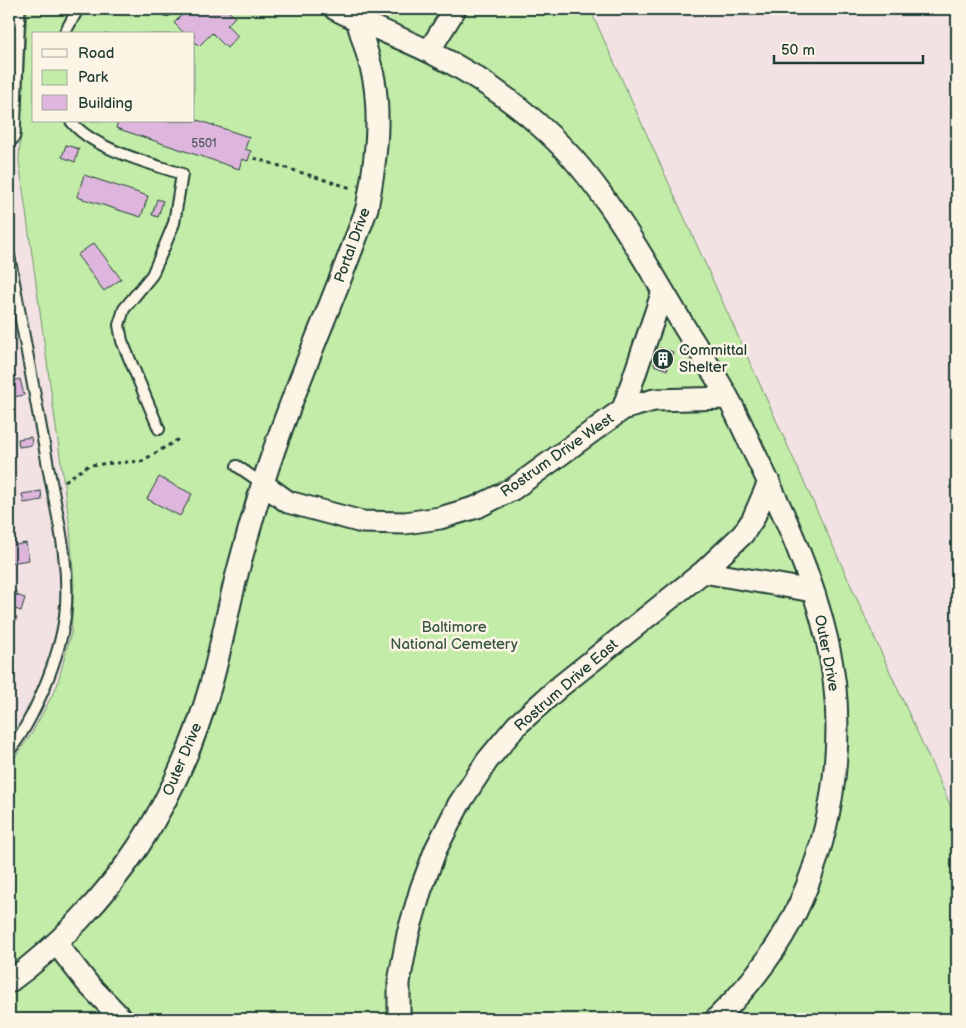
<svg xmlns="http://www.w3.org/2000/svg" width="966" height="1028" viewBox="0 0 966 1028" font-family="'Balsamiq Sans',sans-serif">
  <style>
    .green { fill: #c3eca8; stroke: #71946e; fill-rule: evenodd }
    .building { fill: #deb6dd; stroke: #1f3d34 }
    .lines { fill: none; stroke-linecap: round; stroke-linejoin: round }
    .lane-casing { stroke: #1f3d34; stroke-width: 14 }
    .street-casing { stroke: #1f3d34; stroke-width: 25 }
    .path { stroke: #1f3d34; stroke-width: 3; stroke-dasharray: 4 4; stroke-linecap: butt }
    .lane { stroke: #fcf5e5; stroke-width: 10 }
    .street { stroke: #fcf5e5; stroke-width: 21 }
    .labels { text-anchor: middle; stroke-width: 5; stroke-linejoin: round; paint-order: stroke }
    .number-label { font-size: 12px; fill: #4f5b5e }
    .street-label { font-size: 15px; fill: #1f3d34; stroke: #fcf5e5 }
    .poi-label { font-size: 15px; fill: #1f3d34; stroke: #fcf5e5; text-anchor: start }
    .park-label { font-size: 15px; fill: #385745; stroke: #fcf5e5 }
  </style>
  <rect width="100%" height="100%" fill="#f3e2e3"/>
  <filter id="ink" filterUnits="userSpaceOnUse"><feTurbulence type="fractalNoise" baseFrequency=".02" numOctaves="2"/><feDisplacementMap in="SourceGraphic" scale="10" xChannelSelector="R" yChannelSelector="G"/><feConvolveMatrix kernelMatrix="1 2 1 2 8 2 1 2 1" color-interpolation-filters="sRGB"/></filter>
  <g filter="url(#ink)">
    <path class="green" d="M27,9h563l367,811v199h-948v-253l23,-33 25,-47 14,-53 3,-50 -4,-55 -51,-367zM34,34h160v87h-160z"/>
    <path class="building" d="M184,9h42l9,8 -8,8 11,11 -11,12 -15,-15 -13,13 -5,-5v-7h-9l-11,-11 12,-12z
      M194,119l55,18 -4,12 6,2 -3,10 -6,-2 -3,10 -123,-41 2,-7h76z
      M66,145l13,4 -4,13 -13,-5z
      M84,175l64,21 -7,21 -64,-20z
      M157,199l6,2 -5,16 -6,-2z
      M94,243l27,36 -17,12 -27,-36z
      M660,348l13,4 -6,18 -13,-5z
      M20,379l4,16 -11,2 -4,-15z
      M31,437l1,8 -13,2 -1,-8z
      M159,477l33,17 -12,22 -33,-17z
      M41,491l1,9 -18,3 -2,-9z
      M9,508l6,37 11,-2 3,17 -20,3z
      M9,589l8,3 -1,3 9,3 -4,13 -9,-3 -2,7 7,2 -8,22z"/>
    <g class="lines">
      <g class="lane-casing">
        <path id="lane" d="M166,9l1,1
          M64,34l14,-25
          M71,121c21,28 79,42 111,53l-8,49 -9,22 -13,30 -28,34 -5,16 3,16 37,88
          M9,255c13,70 26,141 39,211 9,49 23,100 17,150 -5,40 -31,104 -56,135
          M237,466l26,18"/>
      </g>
      <g class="street-casing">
        <path id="street" d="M335,9c31,16 65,28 97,44 43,21 82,48 117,81 57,53 96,128 136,194 14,23 30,46 43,70 10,18 18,37 27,56 29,59 57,121 72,186 19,80 10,170 -20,246 -19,50 -53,96 -91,133
          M429,51l26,-42
          M9,135l5,-126
          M623,409l40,-118
          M263,484l25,18 74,20 43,1 35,-5 37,-11 36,-18 110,-80 31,-9 74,-2
          M703,572l110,19
          M56,943l32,41 34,35
          M9,982c48,-35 96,-85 129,-135 32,-49 57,-106 73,-163 10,-35 16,-71 25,-106 8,-31 17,-62 26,-92 30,-95 72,-185 105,-278 8,-42 14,-85 7,-128 -4,-20 -11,-40 -17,-60
          M399,1019v-37l9,-48 13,-45 15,-40 23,-45 28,-43 30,-36 41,-37 145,-116 40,-38 10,-15 16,-37"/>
      </g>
      <path class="path" d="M254,158l97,30
        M65,481l24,-16 53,-4 37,-22"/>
      <use href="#lane" class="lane"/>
      <use href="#street" class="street"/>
    </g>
  </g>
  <defs>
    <g id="building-disc" transform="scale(1.125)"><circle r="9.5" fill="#1f3d34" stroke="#fcf5e5"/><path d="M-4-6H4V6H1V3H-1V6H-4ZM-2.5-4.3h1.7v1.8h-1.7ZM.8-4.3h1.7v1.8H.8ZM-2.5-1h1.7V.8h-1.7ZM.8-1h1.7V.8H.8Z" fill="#fff"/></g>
  </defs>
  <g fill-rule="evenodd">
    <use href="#building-disc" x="663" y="359"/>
  </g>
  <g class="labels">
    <g class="number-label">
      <text x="204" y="147">5501</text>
    </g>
    <g class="street-label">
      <text transform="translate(352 245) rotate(-70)" y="5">Portal Drive</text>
      <text transform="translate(557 455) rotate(-35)" y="5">Rostrum Drive West</text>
      <text transform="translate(827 653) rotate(79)" y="5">Outer Drive</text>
      <text transform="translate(566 685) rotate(-41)" y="5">Rostrum Drive East</text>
      <text transform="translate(182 759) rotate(-67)" y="5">Outer Drive</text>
    </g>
    <g class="poi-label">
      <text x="679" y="355">Committal<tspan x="679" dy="17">Shelter</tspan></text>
    </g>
    <g class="park-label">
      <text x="454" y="632">Baltimore<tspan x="454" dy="17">National Cemetery</tspan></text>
    </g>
  </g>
  <rect width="966" height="1028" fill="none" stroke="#fcf5e5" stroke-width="30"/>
  <rect x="15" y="15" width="936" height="998" fill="none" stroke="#1f3d34" stroke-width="2" filter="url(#ink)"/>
  <rect x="32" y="32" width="162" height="90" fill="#fcf5e5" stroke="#a4ab9e"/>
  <rect x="42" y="49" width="25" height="8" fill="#fcf5e5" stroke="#a4ab9e"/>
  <text x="78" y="58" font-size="15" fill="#1f3d34">Road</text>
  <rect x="42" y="70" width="25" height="15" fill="#c3eca8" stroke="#a4ab9e"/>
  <text x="78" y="82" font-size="15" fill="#1f3d34">Park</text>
  <rect x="42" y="95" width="25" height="15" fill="#deb6dd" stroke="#a4ab9e"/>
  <text x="78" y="108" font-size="15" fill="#1f3d34">Building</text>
  <path d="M774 55v8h149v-8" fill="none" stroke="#1f3d34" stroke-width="2.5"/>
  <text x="781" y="55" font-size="15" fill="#1f3d34" stroke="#fcf5e5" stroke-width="4" paint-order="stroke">50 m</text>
</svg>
